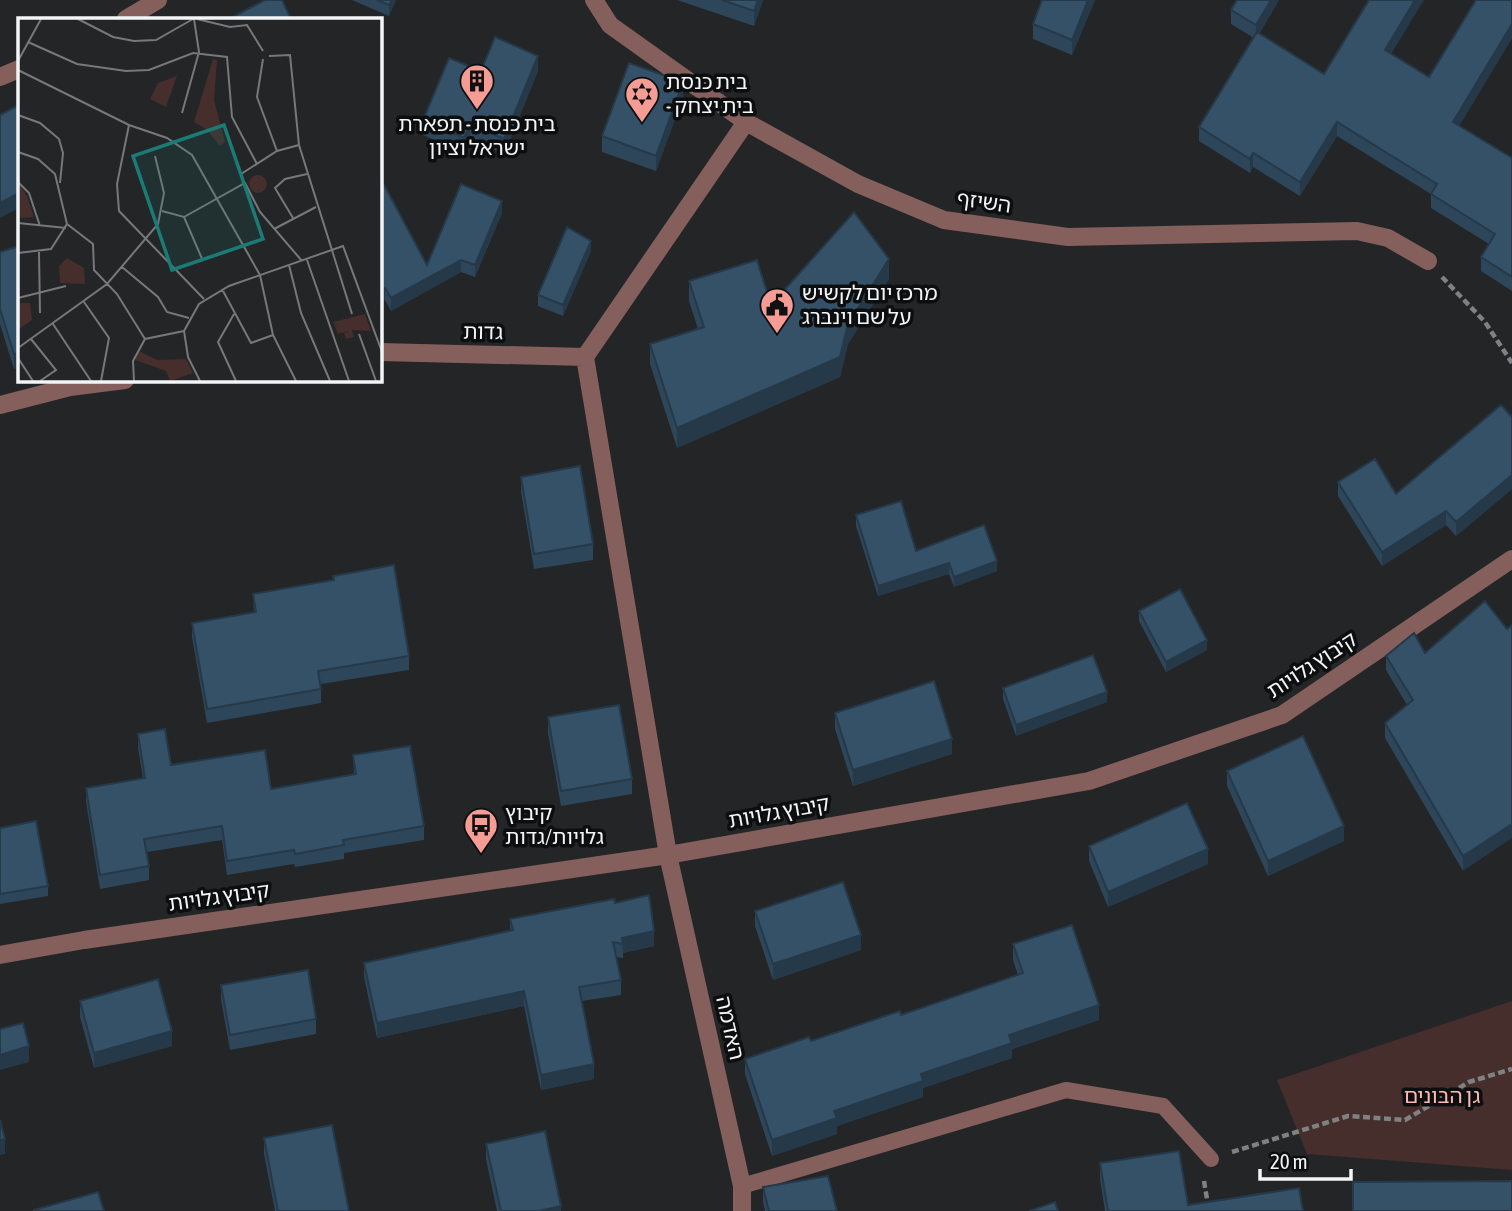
<svg xmlns="http://www.w3.org/2000/svg" width="1512" height="1211" viewBox="0 0 1512 1211" font-family="'Asap Condensed','Noto Sans Hebrew',sans-serif">
  <style>
    .green { fill: #452e2c }
    .lines { fill: none; stroke-linecap: round; stroke-linejoin: round }
    .path { stroke: #7f8182; stroke-width: 4.5; stroke-dasharray: 7 3.5; stroke-linecap: butt }
    .service { stroke: #855f5b; stroke-width: 16 }
    .minor { stroke: #855f5b; stroke-width: 18 }
    .tertiary { stroke: #855f5b; stroke-width: 18 }
    .wall { fill: #2e4659 }
    .shaded-wall { fill: #253949 }
    .building { fill: #355168; stroke: #253949; stroke-width: 2 }
    .labels { text-anchor: middle; stroke-width: 7; stroke-linejoin: round; paint-order: stroke }
    .poi-label { font-size: 21px; fill: #f3f5f6; stroke: #0d0e0f; text-anchor: start }
    .street-label { font-size: 21px; fill: #f3f5f6; stroke: #0d0e0f }
    .park-label { font-size: 21px; fill: #feb9b3; stroke: #0d0e0f }
    .inset-road { fill: none; stroke: #76787a; stroke-width: 2 }
    .view { fill: #1a7c75; fill-opacity: 0.15; stroke: #1a7c75; stroke-width: 3.5 }
    .inset-edge { fill: none; stroke: #f3f5f6; stroke-width: 3.5 }
  </style>
  <rect width="100%" height="100%" fill="#232527"/>
  <path class="green" d="M1512,1001v169l-205,-16 -30,-74z"/>
  <g class="lines">
    <path class="path" d="M1442,277l43,45 27,41
      M1232,1152l116,-36 57,4 64,-38 43,-13
      M1204,1181l5,30"/>
    <path class="service" d="M742,1186l324,-96 97,16 48,53"/>
    <path class="minor" d="M594,0l16,25 136,97 112,62 86,36 124,17 289,-6 31,7 40,23
      M380,352l205,5
      M0,405l70,-18 55,-7
      M742,1211v-25l-74,-331 -83,-498 161,-235"/>
    <path class="tertiary" d="M126,19l32,-19
      M0,77l19,-8
      M0,955l84,-15 584,-85 421,-74 193,-66 230,-156"/>
  </g>
  <path class="wall" d="M352,0h44l-7,16z
    M677,0h86l-9,26z
    M1095,0l-23,55 -39,-16v-15z
    M1237,0h42l-20,34 65,40 67,-21 38,24 83,-77v38l-53,88 53,32v133l-31,-20v-14l8,-13 -58,-36v-14l-94,-58 -37,60 -47,-29 -3,6 -51,-32v-14l55,-89 -23,-14v-14z
    M481,71h57l-34,83 -34,-15 -6,14 -41,-18v-15z
    M683,97l-27,74 -54,-19v-16z
    M380,182l47,83 75,-52 -27,64 -14,-5 -70,39 -6,-11 -5,3z
    M19,246l-5,123 -14,-45v-72z
    M591,251l-28,65 -25,-10v-11z
    M889,279l-41,65 -8,33 -163,71 -27,-84v-20l48,-15 -9,-28v-20l82,24z
    M1512,417v72l-56,47 -10,-11 -64,41 -44,-70v-14l58,12z
    M521,477l72,67v16l-59,9 -13,-77z
    M856,515l60,36 81,20 -43,16 -5,-13 -71,22 -22,-70z
    M333,576l76,80v14l-88,14v19l-114,20 -15,-86v-14l62,-10 -1,-19 80,-14z
    M1139,611l68,39 -41,22 -27,-51z
    M1507,629l-44,242 -78,-133v-15l22,-18 -21,-35v-14l39,-3z
    M1003,688l104,14 -91,34 -13,-37z
    M835,713l117,41 -99,32 -18,-57z
    M548,717l84,62v15l-71,12 -13,-73z
    M138,734l33,31 100,24 83,-14 -1,-20 71,71v14l-80,13v6l-49,8 -1,-3 -67,11 -5,-35 -75,12 2,14v14l-49,9 -14,-87v-14l57,-10 -5,-30z
    M1227,771l117,70 -76,35 -41,-90z
    M0,828l48,58v10l-48,8z
    M1089,846l119,18 -100,43 -19,-46z
    M615,903l39,43 -31,7v5l-7,-1 5,23v15l-39,6 12,78 -53,11 -17,-84 -147,32 -13,-61v-14l146,-33v-11z
    M755,911l106,39 -88,30 -18,-54z
    M1013,944l86,76 -87,29v9l-89,30v9l-86,29v8l-65,22 -27,-82v-15l66,-18 90,-26 117,-40 -5,-15z
    M221,985l95,34v15l-86,16 -9,-50z
    M80,1001l92,45 -78,22 -14,-51z
    M264,1138l85,73h-74l-11,-57z
    M486,1144l75,67h-64l-11,-52z
    M1100,1163l88,42 115,6h-198l-5,-32z
    M763,1187l74,24h-72l-2,-9z"/>
  <path class="shaded-wall" d="M392,0h4l-7,16v-11z
    M758,0h5l-9,26v-15z
    M1088,0h7l-23,55v-15z
    M1271,0h8l-23,39v-14z
    M1415,0h9l-39,64v-14z
    M1512,24v14l-59,98v-14z
    M538,56v15l-34,83v-15z
    M683,82v15l-27,74v-15z
    M1337,122v14l-37,60v-14z
    M470,124v15l-6,14v-15z
    M1253,153v14l-3,6v-14z
    M19,193v15l-19,10v-15z
    M502,201v12l-27,64v-12z
    M591,241v10l-28,65v-11z
    M889,259v20l-41,65 -8,33 -163,71v-20l171,-104z
    M461,260v12l-70,39v-13z
    M385,288v12l-5,3v-12z
    M19,353v15l-5,1v-15z
    M1512,475v14l-56,47v-14z
    M1446,511v14l-64,41v-14z
    M997,561v10l-43,16v-10z
    M949,563v11l-71,22v-10z
    M1207,640v10l-41,22v-10z
    M1107,692v10l-91,34v-11z
    M952,739v15l-99,32v-16z
    M1512,824v14l-49,33v-15z
    M1344,826v15l-76,35v-15z
    M1208,849v15l-100,43v-15z
    M654,931v15l-31,7 -1,-15z
    M861,935v15l-88,30v-16z
    M524,991v15l-147,32v-15z
    M1099,1005v15l-87,29v9l-89,30v9l-86,29v8l-65,22v-16l62,-29 175,-76z
    M172,1031v15l-78,22v-15z
    M29,1046v16l-29,8v-15z
    M594,1064v15l-53,11v-15z
    M5,1139v15l-5,1v-15z
    M561,1206v5h-22z"/>
  <path class="building" d="M265,0h17l9,19h-62z
    M377,0h15l-3,5z
    M722,0h36l-4,11z
    M1042,0h46l-16,40 -39,-16z
    M1237,0h34l-15,25 -25,-15z
    M1369,0h46l-30,50 44,27 47,-77h36v24l-59,98 59,36v119l-31,-20 14,-23 -64,-40 6,-10 -100,-62 -37,60 -47,-29 -3,6 -51,-32 58,-95 67,42z
    M495,37l43,19 -34,83 -34,-15 -6,14 -41,-18 26,-62 32,13z
    M629,63l54,19 -27,74 -54,-20z
    M19,105v88l-19,10v-88z
    M382,181l45,84 34,-81 41,17 -27,64 -14,-5 -70,38 -6,-10 -5,3v-109z
    M854,212l35,47 -41,65 -8,33 -163,71 -27,-84 54,-17 -15,-46 68,-21 14,45z
    M567,227l24,14 -28,64 -25,-10z
    M19,246v107l-5,1 -14,-45v-57z
    M1501,405l11,12v58l-56,47 -10,-11 -64,41 -44,-70 37,-23 21,35z
    M580,466l13,78 -59,10 -13,-77z
    M901,501l15,50 68,-26 13,36 -43,16 -5,-14 -71,23 -22,-71z
    M394,565l15,91 -91,15 3,18 -114,20 -15,-86 64,-11 -3,-18 81,-14 -1,-4z
    M1180,589l27,51 -41,22 -27,-51z
    M1485,601l22,28 5,-4v199l-49,32 -78,-133 28,-23 -27,-44 28,-23 11,20z
    M1093,655l14,37 -91,33 -13,-37z
    M934,681l18,58 -99,31 -18,-57z
    M619,705l13,74 -71,12 -13,-74z
    M165,729l6,36 94,-15 6,39 85,-15 -3,-19 57,-9 14,80 -81,14 1,5 -49,9 -1,-4 -67,11 -5,-35 -78,13 5,27 -49,9 -14,-87 59,-10 -7,-44z
    M1303,736l41,90 -76,35 -41,-90z
    M1187,803l21,46 -100,43 -19,-46z
    M36,821l12,65 -48,8v-66z
    M843,882l18,53 -88,29 -18,-53z
    M649,895l5,36 -32,7 1,6 -10,-2 8,38 -42,7 15,77 -53,11 -17,-84 -147,32 -13,-60 149,-33 -3,-11 104,-20 1,4z
    M1072,925l27,80 -90,30 3,8 -91,31 2,7 -89,30 3,7 -65,22 -27,-81 64,-22 2,4 89,-30 1,4 122,-42 -10,-29z
    M308,970l8,49 -86,16 -9,-50z
    M158,979l14,52 -78,22 -14,-52z
    M23,1023l6,23 -29,9v-26z
    M0,1120l5,19 -5,1z
    M332,1125l17,86h-71l-14,-73z
    M545,1131l16,75 -22,5h-38l-15,-67z
    M1179,1151l9,54 111,-17 4,23h-195l-8,-48z
    M828,1176l9,35h-68l-6,-24z
    M1512,1181v30h-159v-29z
    M98,1192l6,19h-70v-1z
    M1055,1202l3,9h-29z"/>
  <defs>
    <g id="building-pin" transform="scale(1.75)"><path d="M0 17L-7.5 6A9.5 9.5 0 1 1 7.5 6Z" fill="#f59c94" stroke="#0d0e0f"/><path d="M-4-6H4V6H1V3H-1V6H-4ZM-2.5-4.3h1.7v1.8h-1.7ZM.8-4.3h1.7v1.8H.8ZM-2.5-1h1.7V.8h-1.7ZM.8-1h1.7V.8H.8Z" fill="#111"/></g>
    <g id="synagogue-pin" transform="scale(1.75)"><path d="M0 17L-7.5 6A9.5 9.5 0 1 1 7.5 6Z" fill="#f59c94" stroke="#0d0e0f"/><path d="M0-6.5L5.6 3.2H-5.6ZM0 6.5L5.6-3.2H-5.6Z" fill="#111"/></g>
    <g id="civic-pin" transform="scale(1.75)"><path d="M0 17L-7.5 6A9.5 9.5 0 1 1 7.5 6Z" fill="#f59c94" stroke="#0d0e0f"/><path d="M-.6-6.5H3V-4.5H.6V-3L4-1V1h2V6H-6V1h2V-1L-.6-3ZM-1.2 2.5V6h2.4V2.5Z" fill="#111"/></g>
    <g id="bus-pin" transform="scale(1.75)"><path d="M0 17L-7.5 6A9.5 9.5 0 1 1 7.5 6Z" fill="#f59c94" stroke="#0d0e0f"/><path d="M-5-6H5V4H4V6H2V4H-2V6H-4V4H-5ZM-3.5-4V0h7V-4ZM-3.5 1.2v1.5H-2V1.2ZM2 1.2v1.5H3.5V1.2Z" fill="#111"/></g>
  </defs>
  <g fill-rule="evenodd">
    <use href="#building-pin" x="477" y="81"/>
    <use href="#synagogue-pin" x="642" y="94"/>
    <use href="#civic-pin" x="777" y="305"/>
    <use href="#bus-pin" x="481" y="825"/>
  </g>
  <g class="labels">
    <g class="poi-label">
      <text x="666" y="89">בית כנסת<tspan x="666" dy="24">- בית יצחק</tspan></text>
      <text x="477" y="131" text-anchor="middle">בית כנסת - תפארת<tspan x="477" dy="24">ישראל וציון</tspan></text>
      <text x="802" y="300">מרכז יום לקשיש<tspan x="802" dy="24">על שם וינברג</tspan></text>
      <text x="505" y="820">קיבוץ<tspan x="505" dy="24">גלויות/גדות</tspan></text>
    </g>
    <g class="street-label">
      <text transform="translate(984 202) rotate(8)" y="7">השיזף</text>
      <text transform="translate(483 332) rotate(1)" y="7">גדות</text>
      <text transform="translate(1312 665) rotate(-33)" y="7">קיבוץ גלויות</text>
      <text transform="translate(779 812) rotate(-10)" y="7">קיבוץ גלויות</text>
      <text transform="translate(219 897) rotate(-8)" y="7">קיבוץ גלויות</text>
      <text transform="translate(730 1028) rotate(77)" y="7">האדמה</text>
    </g>
    <g class="park-label">
      <text x="1442" y="1103">גן הבונים</text>
    </g>
  </g>
  <g transform="translate(18 18)">
    <rect width="364" height="364" fill="#232527"/>
    <path d="M195,41l4,1 -3,40 11,42 -5,4 -13,-16 -13,-8zM159,58l-11,31 -16,-8 8,-16zM231 166a9 9 0 1 1 18 0a9 9 0 1 1-18 0ZM2,167l7,11 7,21 -16,1zM49,240l17,10 1,16 -25,-1 -1,-17zM0,285h12l2,17 -14,10zM347,296l6,17 -19,-1 2,7 -8,2 -2,-6 5,-2 -11,3 -5,-12zM121,333l18,9 29,-1 7,14 -23,8 -4,-10 -31,-11z" fill="#452e2c"/>
    <path class="inset-road" d="M60,1l35,18 21,4 22,-1 37,-21M179,1l33,8 17,-2 16,26M10,24l49,22 49,7 23,-1 44,-17 34,4 5,60 25,47M251,38l21,-1 9,90 53,169M245,41l-6,38 20,54M0,43l23,-42M0,52l111,55 38,13 25,17 68,120 13,60 23,46M164,95l17,-61 -5,-33M0,97l22,8 19,16 4,14 -3,30M111,107l-12,59 2,27 85,88M0,134l20,7 17,15 12,50 -16,25 -33,4M223,156l36,-23 22,-6M0,164l11,11 11,33M144,193l22,6 61,-34 15,29 42,49M166,199l19,44M275,200l-18,-30 10,-9 22,-5M0,205l48,5M49,206l26,20 1,26 23,24 28,45M256,211l42,-22M21,234l1,61M289,242l42,121M271,247l12,48 29,68M104,249l36,30 9,15 22,6M204,271l29,54 22,-8M0,280l48,-12M66,284l25,36 -8,43M216,296l-16,28 18,39M35,306l38,57M341,316l17,47M13,321l25,31 -16,11M0,330l89,-64 51,-60 6,-31 -9,-37M0,340l15,23M116,363l-1,-20 12,-22 39,-8M182,363l-12,-24 -4,-26 15,-27 30,-18 114,-40 39,106"/>
    <path class="view" d="M206,107l39,114 -91,31 -39,-114z"/>
    <rect width="364" height="364" class="inset-edge"/>
  </g>
  <path d="M1260 1169v10h91v-10" fill="none" stroke="#f3f5f6" stroke-width="3.5"/>
  <text x="1270" y="1169" font-size="21" fill="#f3f5f6" stroke="#0d0e0f" stroke-width="5" paint-order="stroke">20 m</text>
</svg>
